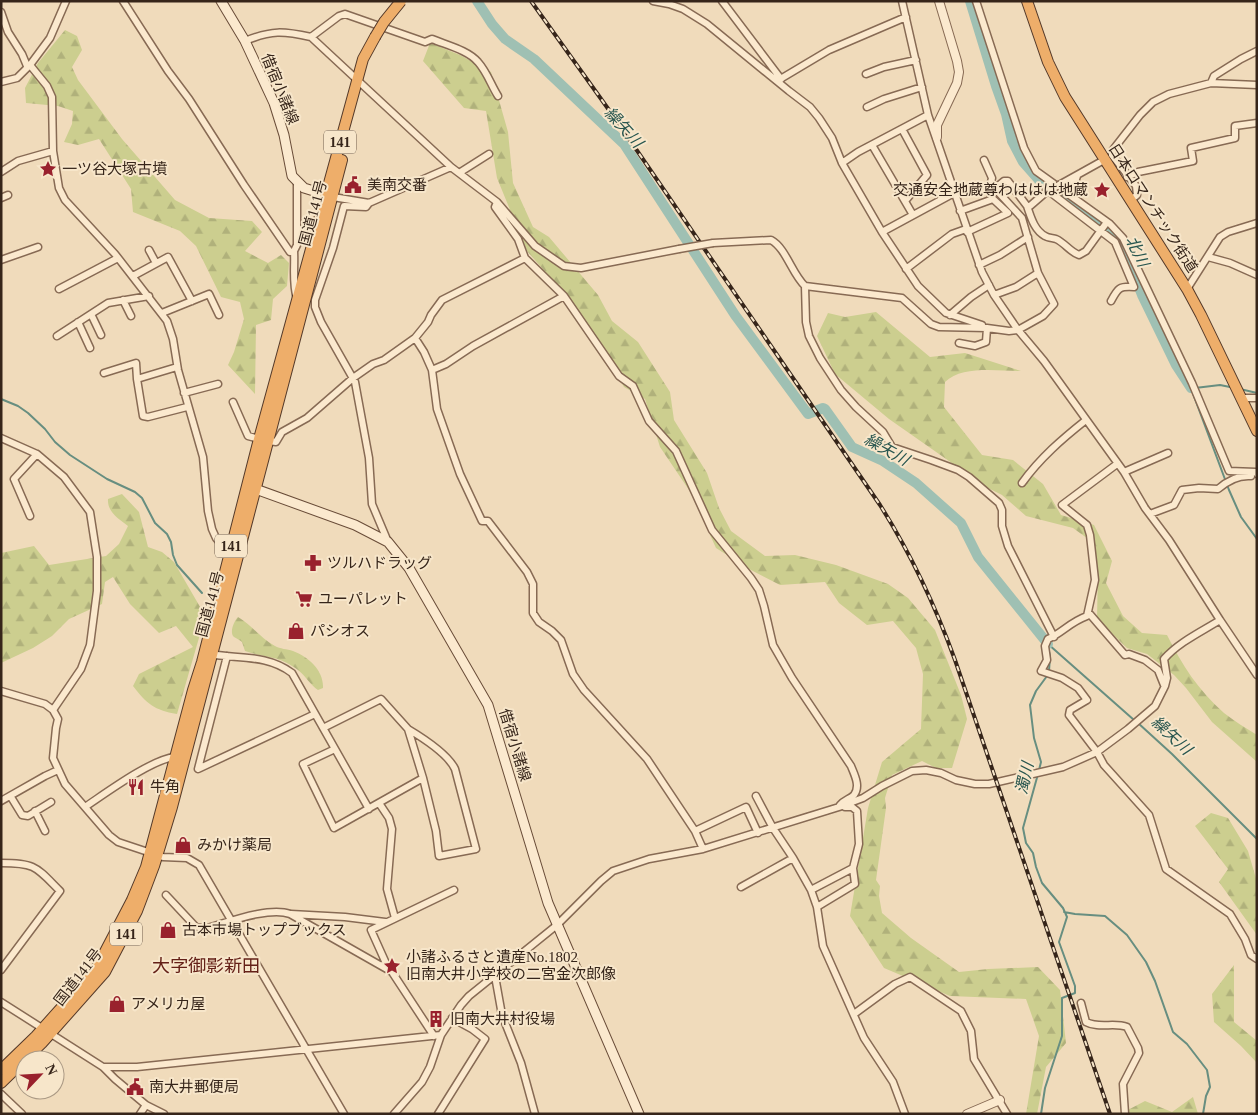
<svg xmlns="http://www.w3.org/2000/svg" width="1258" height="1115" viewBox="0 0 1258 1115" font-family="'Times New Roman','Noto Sans JP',serif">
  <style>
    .forest { fill: url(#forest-firs) }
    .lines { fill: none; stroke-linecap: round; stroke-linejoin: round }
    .stream { stroke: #678e80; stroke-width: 2 }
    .river { stroke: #9fc0b3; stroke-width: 10 }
    .minor-casing { stroke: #876a54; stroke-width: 9 }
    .tertiary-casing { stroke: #876a54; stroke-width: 10 }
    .secondary-casing { stroke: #694c38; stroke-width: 11 }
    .trunk-casing { stroke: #543929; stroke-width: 12 }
    .minor { stroke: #fbe9ce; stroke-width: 6 }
    .tertiary { stroke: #fbe9ce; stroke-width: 8 }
    .secondary { stroke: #fbe9ce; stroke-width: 9 }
    .trunk { stroke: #eeae6a; stroke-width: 10 }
    .rail-casing { stroke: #36251a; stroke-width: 4 }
    .rail { stroke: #f7e6ca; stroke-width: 2; stroke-dasharray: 5.5; stroke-linecap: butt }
    .minor-bridge-casing { stroke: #876a54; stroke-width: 9; stroke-linecap: butt }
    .trunk-bridge-casing { stroke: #543929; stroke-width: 12; stroke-linecap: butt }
    .minor-bridge { stroke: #fbe9ce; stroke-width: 6 }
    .trunk-bridge { stroke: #eeae6a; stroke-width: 10 }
    .labels { text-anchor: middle; stroke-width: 4; stroke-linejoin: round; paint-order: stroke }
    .shield { fill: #f7e6ca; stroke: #705f4f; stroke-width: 1 }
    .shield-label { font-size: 14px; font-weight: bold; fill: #36251a }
    .street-label { font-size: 15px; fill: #36251a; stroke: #f7e6ca }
    .poi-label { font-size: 15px; fill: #36251a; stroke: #f7e6ca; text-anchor: start }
    .water-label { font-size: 16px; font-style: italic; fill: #28564f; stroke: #f7e6ca }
    .quarter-label { font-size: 18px; fill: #642017; stroke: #f7e6ca }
  </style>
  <defs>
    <pattern id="forest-firs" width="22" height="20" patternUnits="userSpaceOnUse" patternTransform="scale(1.25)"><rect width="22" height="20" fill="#ccce8f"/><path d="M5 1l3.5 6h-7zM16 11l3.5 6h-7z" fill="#b0b17b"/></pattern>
  </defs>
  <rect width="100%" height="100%" fill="#f0dbbb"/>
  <path class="forest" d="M65,30l12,6 5,14 -10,17 6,13 44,59 53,61 34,18 43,3 10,11 -17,19 23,12 13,-8 8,8 -2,23 -14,13 -2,21 -15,5 -1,69 -27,-29 6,-13 10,-33 -4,-17 -19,-5 -25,-51 -16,-15 -47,-19 -2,-23 -32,-50 -21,6 -14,-3 8,-18 1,-13 -15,-5 -32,-3 -1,-15 13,-25z
    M430,43l30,12 31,17 17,60 5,51 20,44 16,10 49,58 14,26 26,21 32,50 4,28 33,53 12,35 12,23 34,25 30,-1 41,10 52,19 20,14 27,32 26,65 6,24 -15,49h-16l-14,-7 -30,14 -7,23 1,10 -10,72 4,6 -1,10 3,17 29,25 48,34 29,-3 50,-2 22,23 6,53 -20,24 -9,47h-11l13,-78 -13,-37 -76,-3 -66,-28 -34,-52 18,-108 14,-46 39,-33 2,-55 -7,-26 -23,-27 -26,4 -28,-22 -14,-21 -45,3 -31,-16 -33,-21 -25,-55 -31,-46 -15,-48 -21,-12 -47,-79 -50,-57 -30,-73 -11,-67 -22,-3 -41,-47z
    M876,312l54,45 35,-4 56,18c-23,0 -59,-6 -76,11l-1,25 38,48 31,5 30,24 18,31 33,10 18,36 -6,22 17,33 19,17 25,2c15,30 31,55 57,78 10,8 22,15 33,22v27l-45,-40 -26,-34 -12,-13 -27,-21 -20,-6 -30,-29 1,-51 -7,-27 -18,-13 -47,-12 -24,-21 -34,-17 -19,-17 -60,-42 -54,-45 -18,-38 11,-23 17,4z
    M122,494l17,18 9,35 14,5 12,10 29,50v12l-26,90c-23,-4 -30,-10 -44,-28l6,-12 54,-27 -17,-21 -17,7 -29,-29 -17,-27 -8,5 -3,22 -33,15 -17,17 -19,12 -32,15v-110l33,-7 15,19 57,-9 13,-12 9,-18c-9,-7 -21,-14 -20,-27z
    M238,617c14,8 23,22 37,29 5,3 12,3 18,5 16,6 31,20 30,37l-5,2c-8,-5 -12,-14 -20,-20 -19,-15 -33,-12 -53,-19l-3,-9c-2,-2 -5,-3 -8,-5 -5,-4 0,-16 4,-20z
    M1211,813l17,5 20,33 9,31v53l-38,-53 9,-13 -33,-43z
    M1234,965v57l23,19v22l-16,-17 -27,-24 -2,-28z
    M1193,1097l5,17h-72l-2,-2 21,-11 27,11z"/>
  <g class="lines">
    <path class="stream" d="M1195,388l25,-3 10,2
      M1240,389l17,4
      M1192,391l37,99 12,27 16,22
      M1,399l17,7 10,7 17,16 10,13 15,13 37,24 28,13 7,6 13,25 12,11 4,8 2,13 4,10 25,28
      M1048,644l86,76
      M1048,647l2,9 -1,15
      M1138,723l34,31 85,85
      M1039,770l2,-8 -7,-24 -4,-33 6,-14 11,-15
      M1038,774l-15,54 3,15 7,10 3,14 6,16 21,25 4,9 -8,25 16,44v7l-13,5v38l-17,52 -4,26
      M1064,912l11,2 30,2 22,19 19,27 9,19 18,51 14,12 20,26 3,17 -4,9 -3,18"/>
    <path class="river" d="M477,1l15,23 13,15 29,20 90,85 111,171 73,99 15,-6 2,1 27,38 31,14 33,22 45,40 17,34 70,87
      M970,1l26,85 10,28 6,27 11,21 15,17 75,55 11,15 18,46 34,70 15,23"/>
    <g class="minor-casing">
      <path id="minor" d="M123,1l45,70 21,28 55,86 46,67 4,-1 3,-6v-63
        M653,1l16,3 14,5 24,15 82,67 21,16 9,11 13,20 10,25 40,69 36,54 28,27 36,12
        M722,1l59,78
        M902,1l26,114 54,157 12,23 24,35 26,31 80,111 21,36 24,32 51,80 37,55
        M976,1l48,147 12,23 74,53 13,14 69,145 37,88 27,1 1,2
        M1,12l7,20 14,22 5,12
        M311,37l28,-21 6,-2 80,28 7,-3c14,6 36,11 46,23 9,10 13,23 20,34
        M245,41c27,-11 38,-10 66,-4l140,130
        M30,65l17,21 5,11 1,54 6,37 6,12 50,54 52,67 6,18 5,31 25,87 5,54 4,18 4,9 6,7 8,5
        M866,74l18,-7 32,-7
        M777,81l52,-31 77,-33
        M1,82l16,-4 13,-13 20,-27 16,-37
        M1211,83l3,-7 27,-17 16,-8
        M867,107l17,-8 38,-12
        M902,129l25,46 -22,26
        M872,145l41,70
        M842,163l16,-11 70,-37
        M1,172l17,-11 35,-10
        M459,173l30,-19
        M1127,177l11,-5 55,-11 -2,-13 44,-10v-12l22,-3
        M1059,185l45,-25
        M1046,189l69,53 19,45c-15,-1 -16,1 -23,14
        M1063,191l13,-12 1,-3
        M333,197l36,6 82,-36 46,35 38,44 29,20 17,2 98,-19
        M1,198l7,-3
        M1130,201l7,-6 -1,-9 -24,-31v-4l28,-36 13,-13 16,-8 42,-11 46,2
        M497,202l-2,5 23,32 7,19 39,38 55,80 14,10 16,35 27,30 36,79 39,48 8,12 5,16 9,39 19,33 59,88c3,8 10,20 3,29 -4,4 -10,5 -14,10
        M369,203l-3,4 -22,-1 -11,42 -18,52v7l6,15 34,60 14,76 3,46 16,38
        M1027,206c4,11 7,24 18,30 3,2 8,2 11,3 9,4 14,13 23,16l7,-4 21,-29
        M960,211l33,-12
        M882,232l72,-39
        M967,232l41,-19 -15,-14 -4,-8 3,-13 -8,-18
        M713,243l58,-3c15,8 21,34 34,46l97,12 29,26 8,3 48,1 22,3 9,-1 25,-14 11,-12 -16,-31 -16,-55 -23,-25 -1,-7 6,-5h4l19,25h3l15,-13
        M149,250l7,13
        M294,251c1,16 -2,32 3,48
        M1208,257l22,6 27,12
        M1,260l37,-13
        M979,265l21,-10 28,-18
        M906,269l46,-35 14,-5
        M133,276l35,-19 24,44
        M805,286l1,36 3,14 11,22 21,32 15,17 27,25 9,15 39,13 27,10 11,7 30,26 3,7v16l6,20 46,91
        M59,289l59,-31
        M1187,289l33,-52 8,-5 29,-9
        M994,295l22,-8 22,-14
        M123,300l8,16
        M162,313l47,-19 10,21
        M91,314l10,21
        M950,315l21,-18 18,-12
        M78,322l12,26
        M57,336l51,-33 41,-7
        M415,338l9,14 8,18 5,39 23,65 22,47h6l39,51 6,12v29l6,9 13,9 9,9 12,34 11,16 63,69 48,72 8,18
        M959,343l16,3 11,-4 1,-14
        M177,367l-40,12 6,37 5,1 39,-10
        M432,370l14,-6 27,-18 91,-50
        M104,373l32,-10 1,16
        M184,393l34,-9
        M1241,398h16
        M233,402l15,34 11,3
        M1,438l36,16
        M268,441l8,1 6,-10 25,-14 46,-40 20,-14 11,-4 31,-22 13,-16 3,-7 11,-15 83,-42
        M1117,464l-55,41 25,20 3,10 5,45 -8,36c-17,6 -25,17 -39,23l-3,7 2,14 -6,11 21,7 16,10 9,12 -17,10 -1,5 28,37 7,13 45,50 17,54 64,45 15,25 6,16 6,4
        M1124,472l44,-19
        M1022,483c18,-25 40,-44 64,-63
        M1150,514l24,-9 8,-15 17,-2 19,1c9,-8 20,-14 33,-13
        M30,516l-16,-37 23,-25 27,23 26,35 7,45v34l-7,54 -9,24 -28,41
        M1088,612l37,43 4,-1 16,6 13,10 6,15
        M209,654c29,5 58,0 83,19l77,136
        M227,656l-29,113 117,-55
        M1,691l44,13 8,6 5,9 -2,9 -3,30 12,26 44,51 9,7 45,15 24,1 12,7 145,249
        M323,728l58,-29 27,30 15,49 -89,50 -31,-64 32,-15
        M408,729c15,9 40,25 47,40l21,80 -37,7 -3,-25 -13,-53
        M756,796l17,32 20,30 18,32 6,17 6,39 41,92 29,44 12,32
        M11,797l11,18 6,1 23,-14
        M1,801l44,-25 13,-6
        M379,803l10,15 3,11 -5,60 8,29
        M85,807c21,-14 67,-48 90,-50
        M35,811l10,20
        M695,831l51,-24 12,26
        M1,863c35,0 35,4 59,28l-59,79
        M741,887l52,-29
        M811,890l42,-22
        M166,895l29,31 9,3c22,-6 65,-23 86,-15l102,58 42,64
        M817,907l38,-23 -2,-16 6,-24 -2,-33 -5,-4h-7
        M291,914l54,3 40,5
        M389,970l-18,-40 83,-40
        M495,976l7,39 19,48 14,51
        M1,1002l102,65 12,12 31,26 18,9
        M1081,1003l5,19c13,7 28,0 41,5l11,21 1,5 -16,31 2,30
        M854,1014l41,-30 15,-7 51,34 10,20 3,28 33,55
        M103,1067h34l304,-32
        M1,1094l21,20
        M140,1114l6,-9
        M394,1114l28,-32 8,-15 11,-32 20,-30 8,-9 88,-71 44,-44 12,-10 36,-12 54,-10 136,-42 24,-9 19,-12 30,-15 14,-1 15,3 15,7 19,4h14l74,-17 34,-15 31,-23 27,-23 10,-20 2,-8 -3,-19c15,-17 37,-27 56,-39
        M438,1114l47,-75 -13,-10 -20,-11"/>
    </g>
    <g class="tertiary-casing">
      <path id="tertiary" d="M937,137v-12l20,-42 2,-11 -2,-11 -18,-60
        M967,1114l33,-14"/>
    </g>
    <g class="secondary-casing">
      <path id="secondary" d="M221,1l24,40 29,62 10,32 8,41 12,12 29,9
        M250,487l105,38 33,17 21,26 79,137 60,198 91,211"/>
    </g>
    <g class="trunk-casing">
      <path id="trunk" d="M1027,1l21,61 17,35 122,192 14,26 56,116
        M1,1070l35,-34 60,-67 36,-69 14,-33 47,-177 9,-28 57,-223 98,-358 6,-22 12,-22
        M1,1083l41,-40 63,-71 32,-61 17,-45 18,-59 170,-647"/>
    </g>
    <use href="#minor" class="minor"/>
    <use href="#tertiary" class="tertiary"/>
    <use href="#secondary" class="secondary"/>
    <use href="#trunk" class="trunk"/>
    <g class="rail-casing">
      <path id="rail" d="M531,1l83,116 266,388c31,49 55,100 75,155l155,454"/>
    </g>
    <use href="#rail" class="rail"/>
    <g class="minor-bridge-casing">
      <path id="minor-bridge" d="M1045,193l14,-8
        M679,249l34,-6"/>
    </g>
    <g class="trunk-bridge-casing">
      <path id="trunk-bridge" d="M375,37l9,-15 17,-21"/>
    </g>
    <use href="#minor-bridge" class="minor-bridge"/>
    <use href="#trunk-bridge" class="trunk-bridge"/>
  </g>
  <defs>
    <g id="sight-bare" transform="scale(1.35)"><path d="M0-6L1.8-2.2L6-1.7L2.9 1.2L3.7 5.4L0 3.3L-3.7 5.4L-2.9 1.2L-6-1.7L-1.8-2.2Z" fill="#99212d" stroke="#f7e6ca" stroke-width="2.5" paint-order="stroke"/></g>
    <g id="civic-bare" transform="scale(1.35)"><path d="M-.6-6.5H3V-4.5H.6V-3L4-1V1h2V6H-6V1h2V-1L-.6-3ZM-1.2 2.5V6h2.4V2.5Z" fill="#99212d" stroke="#f7e6ca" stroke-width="2.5" paint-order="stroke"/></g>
    <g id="pharmacy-bare" transform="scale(1.35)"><path d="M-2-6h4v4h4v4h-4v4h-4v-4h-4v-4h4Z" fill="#99212d" stroke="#f7e6ca" stroke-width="2.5" paint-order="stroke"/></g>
    <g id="supermarket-bare" transform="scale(1.35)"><path d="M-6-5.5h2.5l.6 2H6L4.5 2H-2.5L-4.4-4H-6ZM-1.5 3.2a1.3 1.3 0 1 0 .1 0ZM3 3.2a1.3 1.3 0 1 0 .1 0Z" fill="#99212d" stroke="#f7e6ca" stroke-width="2.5" paint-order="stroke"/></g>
    <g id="shop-bare" transform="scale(1.35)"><path d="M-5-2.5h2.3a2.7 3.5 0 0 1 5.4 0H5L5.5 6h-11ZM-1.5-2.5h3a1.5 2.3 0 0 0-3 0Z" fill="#99212d" stroke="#f7e6ca" stroke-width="2.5" paint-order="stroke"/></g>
    <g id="restaurant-bare" transform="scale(1.35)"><path d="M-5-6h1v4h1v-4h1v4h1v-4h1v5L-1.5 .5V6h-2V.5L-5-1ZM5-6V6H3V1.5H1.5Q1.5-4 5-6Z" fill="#99212d" stroke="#f7e6ca" stroke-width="2.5" paint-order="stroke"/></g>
    <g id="building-bare" transform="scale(1.35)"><path d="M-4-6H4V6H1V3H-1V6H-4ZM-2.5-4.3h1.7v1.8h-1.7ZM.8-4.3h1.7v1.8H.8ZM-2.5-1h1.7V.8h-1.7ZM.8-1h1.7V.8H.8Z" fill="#99212d" stroke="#f7e6ca" stroke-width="2.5" paint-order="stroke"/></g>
  </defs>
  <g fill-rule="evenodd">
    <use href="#sight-bare" x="48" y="169"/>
    <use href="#civic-bare" x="353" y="185"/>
    <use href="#sight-bare" x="1102" y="190"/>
    <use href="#pharmacy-bare" x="313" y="563"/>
    <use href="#supermarket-bare" x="304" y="599"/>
    <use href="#shop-bare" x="296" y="631"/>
    <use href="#restaurant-bare" x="136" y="787"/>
    <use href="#shop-bare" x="183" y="845"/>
    <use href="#shop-bare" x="168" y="930"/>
    <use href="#sight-bare" x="392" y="966"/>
    <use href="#shop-bare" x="117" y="1004"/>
    <use href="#building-bare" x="436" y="1019"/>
    <use href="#civic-bare" x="135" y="1087"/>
  </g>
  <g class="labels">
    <g class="shield">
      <rect x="324" y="130.5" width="32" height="23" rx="4"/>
      <rect x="215" y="534.5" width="32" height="23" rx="4"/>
      <rect x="110" y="922.5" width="32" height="23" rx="4"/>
    </g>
    <g class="shield-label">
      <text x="340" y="147">141</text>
      <text x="231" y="551">141</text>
      <text x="126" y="939">141</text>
    </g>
    <g class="street-label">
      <text transform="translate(280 89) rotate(68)" y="5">借宿小諸線</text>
      <text transform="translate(1153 208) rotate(57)" y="5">日本ロマンチック街道</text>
      <text transform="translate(313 213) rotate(-75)" y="5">国道141号</text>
      <text transform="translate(210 604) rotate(-75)" y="5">国道141号</text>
      <text transform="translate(515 745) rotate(73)" y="5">借宿小諸線</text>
      <text transform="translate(78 977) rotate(-52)" y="5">国道141号</text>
    </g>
    <g class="poi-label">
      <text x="62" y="174">一ツ谷大塚古墳</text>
      <text x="367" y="190">美南交番</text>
      <text x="1088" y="195" text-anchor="end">交通安全地蔵尊わははは地蔵</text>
      <text x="327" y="568">ツルハドラッグ</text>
      <text x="318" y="604">ユーパレット</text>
      <text x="310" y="636">パシオス</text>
      <text x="150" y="792">牛角</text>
      <text x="197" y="850">みかけ薬局</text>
      <text x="182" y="935">古本市場トップブックス</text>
      <text x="406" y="962">小諸ふるさと遺産No.1802<tspan x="406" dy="17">旧南大井小学校の二宮金次郎像</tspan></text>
      <text x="131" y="1009">アメリカ屋</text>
      <text x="450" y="1024">旧南大井村役場</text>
      <text x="149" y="1092">南大井郵便局</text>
    </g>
    <g class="water-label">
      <text transform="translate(624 127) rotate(48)" y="6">繰矢川</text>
      <text transform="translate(1138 251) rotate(64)" y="6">北川</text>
      <text transform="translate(887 449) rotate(29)" y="6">繰矢川</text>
      <text transform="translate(1172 735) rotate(43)" y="6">繰矢川</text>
      <text transform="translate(1024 778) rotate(-77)" y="6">濁川</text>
    </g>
    <g class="quarter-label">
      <text x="206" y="972">大字御影新田</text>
    </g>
  </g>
  <rect width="1258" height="1115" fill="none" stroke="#36251a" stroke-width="5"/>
  <g transform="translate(40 1075) rotate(65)"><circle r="24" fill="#f7e6ca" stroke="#aa9984"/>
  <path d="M0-4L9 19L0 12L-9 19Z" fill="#99212d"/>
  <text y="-8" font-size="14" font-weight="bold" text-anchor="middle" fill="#36251a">N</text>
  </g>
</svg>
